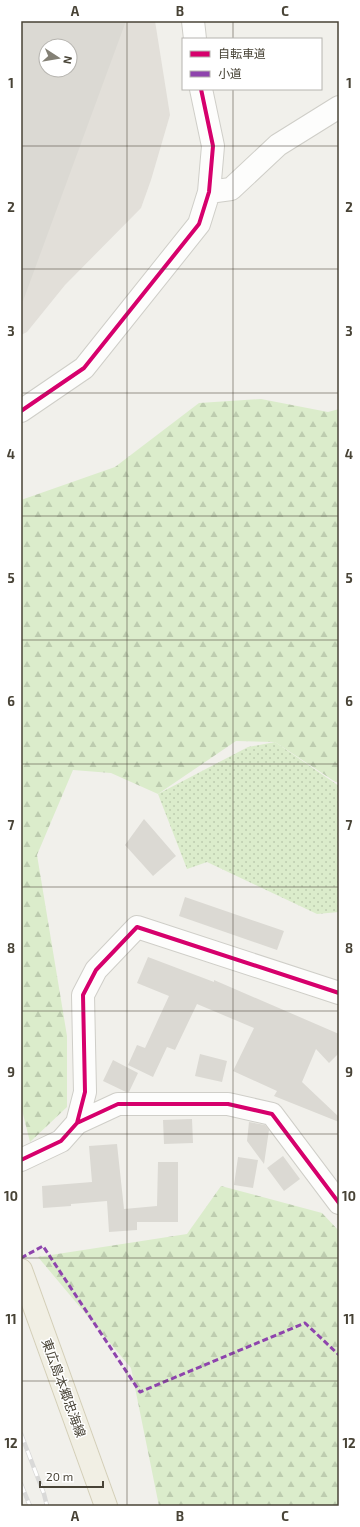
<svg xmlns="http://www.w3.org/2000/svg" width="360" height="1527" viewBox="0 0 360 1527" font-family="'Exo 2','Noto Sans JP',sans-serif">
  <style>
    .industrial { fill: #e2dfd9; fill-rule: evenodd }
    .grass { fill: url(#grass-dots) }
    .forest { fill: url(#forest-firs) }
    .building { fill: #dbd9d3; fill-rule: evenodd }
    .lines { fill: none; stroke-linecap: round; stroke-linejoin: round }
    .minor-casing { stroke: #cfcec8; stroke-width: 24 }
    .major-casing { stroke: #d4cfb8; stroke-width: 24 }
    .minor { stroke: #fdfdfc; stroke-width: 22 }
    .major { stroke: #f1efe4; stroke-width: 22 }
    .rail-casing { stroke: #d9d9d8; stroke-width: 4.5 }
    .rail { stroke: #fff; stroke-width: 3; stroke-dasharray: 9; stroke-linecap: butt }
    .quiet { stroke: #8e44ad; stroke-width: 3; stroke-dasharray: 6 3; stroke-linecap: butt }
    .cycleway-casing { stroke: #fff; stroke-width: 6 }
    .cycleway { stroke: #d6006c; stroke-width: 4 }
    .grid { fill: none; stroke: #484336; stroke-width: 1; stroke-opacity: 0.55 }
    .labels { text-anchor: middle; stroke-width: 3; stroke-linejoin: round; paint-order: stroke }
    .street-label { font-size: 13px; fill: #484336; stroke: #fff }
    .neatline { fill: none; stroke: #484336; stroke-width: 1.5 }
    .grid-label { font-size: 13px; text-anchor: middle; font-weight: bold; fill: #484336 }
  </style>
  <defs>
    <pattern id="grass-dots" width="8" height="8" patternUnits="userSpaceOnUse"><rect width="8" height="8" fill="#dbeccb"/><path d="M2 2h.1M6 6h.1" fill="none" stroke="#bdccaf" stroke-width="1.8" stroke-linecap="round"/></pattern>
    <pattern id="forest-firs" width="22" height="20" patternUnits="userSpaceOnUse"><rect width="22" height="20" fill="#dbeccb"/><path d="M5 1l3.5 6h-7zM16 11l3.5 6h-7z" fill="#bdccaf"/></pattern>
  </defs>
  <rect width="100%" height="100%" fill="#f1f0eb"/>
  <path class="industrial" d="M21,21h134l15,94 -19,65 -10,28 -76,77 -38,47 -6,3zM46,46h24v24h-24z"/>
  <path class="grass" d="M275,742l64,44v126l-22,2 -110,-52 -20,7 -29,-75 90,-47z"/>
  <path class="forest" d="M261,399l67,13 11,-3v374l-5,-2 -59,-39 -39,-1 -78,53 -47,-21 -38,-3 -36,85 30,181v71l-37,35 -9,-36v-606l94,-33 84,-64z
    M221,1186l101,27 17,18v275h-180l-28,-138 -93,-111 149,-23z"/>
  <path class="building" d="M21,21h105l-103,280h-2zM46,46h24v24h-24z
    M144,819l32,37 -23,20 -28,-31z
    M185,897l99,34 -7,19 -98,-34z
    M148,957l66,25v-2l125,54v19l-10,10 -13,-14 -14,33 37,35v5l-65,-26 3,-5 -44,-20 21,-43 -57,-24 -22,46 -8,-3 -14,30 -25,-12 9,-20 8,3 24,-52 -32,-13z
    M200,1054l27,7 -5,21 -27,-6z
    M113,1060l25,13 -9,19h-3l-23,-11z
    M192,1119l1,24 -29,1 -1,-24z
    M249,1122l16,3 4,5 -5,34 -17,-23z
    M117,1144l7,65 33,-3 1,-44h20v60h-41v8l-28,2 -2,-31 -36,3v2l-28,2 -1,-22 50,-4 -3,-36z
    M283,1156l17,23 -16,12 -17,-23z
    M238,1157l20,3 -5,28 -19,-3z"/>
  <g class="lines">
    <g class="minor-casing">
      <path id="minor" d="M193,21l2,18
        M209,192l22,-3 47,-44 61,-38
        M21,411l63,-43 115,-144 10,-32 4,-46 -12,-57
        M77,1123l41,-19h110l44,10 67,89
        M21,1160l40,-19 16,-18 8,-31 -2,-97 13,-25 41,-43 202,66"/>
    </g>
    <g class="major-casing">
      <path id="major" d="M21,1270l85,236"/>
    </g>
    <use href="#minor" class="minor"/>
    <use href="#major" class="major"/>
    <g class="rail-casing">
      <path id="rail" d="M21,1434l23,60 3,12
        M21,1484l9,22"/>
    </g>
    <use href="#rail" class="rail"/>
    <path class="quiet" d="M21,1258l22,-12 97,146 165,-69 34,32"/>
    <g class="cycleway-casing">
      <path id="cycleway" d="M21,411l63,-43 115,-144 10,-32 4,-46 -12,-57
        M77,1123l41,-19h110l44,10 67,89
        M21,1160l40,-19 16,-18 8,-31 -2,-97 13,-25 41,-43 202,66"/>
    </g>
    <use href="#cycleway" class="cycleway"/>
  </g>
  <path class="grid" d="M127,21v1485M233,21v18M233,89v1417M21,146h318M21,269h318M21,393h318M21,516h318M21,640h318M21,764h318M21,887h318M21,1011h318M21,1134h318M21,1258h318M21,1381h318"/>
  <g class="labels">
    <g class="street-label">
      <text transform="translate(64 1388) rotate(70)" y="5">東広島本郷忠海線</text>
    </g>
  </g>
  <rect width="360" height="1527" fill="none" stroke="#ffffff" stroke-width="44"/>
  <rect x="182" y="38" width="140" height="52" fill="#ffffff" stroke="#b6b4af"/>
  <rect x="190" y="51" width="20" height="6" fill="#d6006c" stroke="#b6b4af"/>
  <text x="218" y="58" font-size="12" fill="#484336">自転車道</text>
  <rect x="190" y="71" width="20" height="6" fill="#8e44ad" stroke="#b6b4af"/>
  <text x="218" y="78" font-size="12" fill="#484336">小道</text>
  <g transform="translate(58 58) rotate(102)"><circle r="19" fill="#ffffff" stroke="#b6b4af"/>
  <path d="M0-3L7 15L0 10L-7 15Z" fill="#838075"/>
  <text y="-6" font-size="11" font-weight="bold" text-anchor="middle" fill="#484336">N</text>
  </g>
  <path d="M40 1481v6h63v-6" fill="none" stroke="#484336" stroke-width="2"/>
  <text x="46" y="1481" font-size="12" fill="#484336" stroke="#ffffff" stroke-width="3" paint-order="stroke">20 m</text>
  <rect x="22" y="22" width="316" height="1483" class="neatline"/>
  <g class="grid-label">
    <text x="75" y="16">A</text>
    <text x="180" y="16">B</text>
    <text x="285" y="16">C</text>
    <text x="11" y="88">1</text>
    <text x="349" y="88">1</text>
    <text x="11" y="212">2</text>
    <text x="349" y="212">2</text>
    <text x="11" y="336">3</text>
    <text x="349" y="336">3</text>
    <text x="11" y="459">4</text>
    <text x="349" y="459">4</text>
    <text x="11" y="583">5</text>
    <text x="349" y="583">5</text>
    <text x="11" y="706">6</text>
    <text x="349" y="706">6</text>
    <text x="11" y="830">7</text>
    <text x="349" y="830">7</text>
    <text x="11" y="953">8</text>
    <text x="349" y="953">8</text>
    <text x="11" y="1077">9</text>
    <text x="349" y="1077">9</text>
    <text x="11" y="1201">10</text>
    <text x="349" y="1201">10</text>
    <text x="11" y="1324">11</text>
    <text x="349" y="1324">11</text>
    <text x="11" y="1448">12</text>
    <text x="349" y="1448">12</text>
    <text x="75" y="1521">A</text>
    <text x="180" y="1521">B</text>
    <text x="285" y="1521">C</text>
  </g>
</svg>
